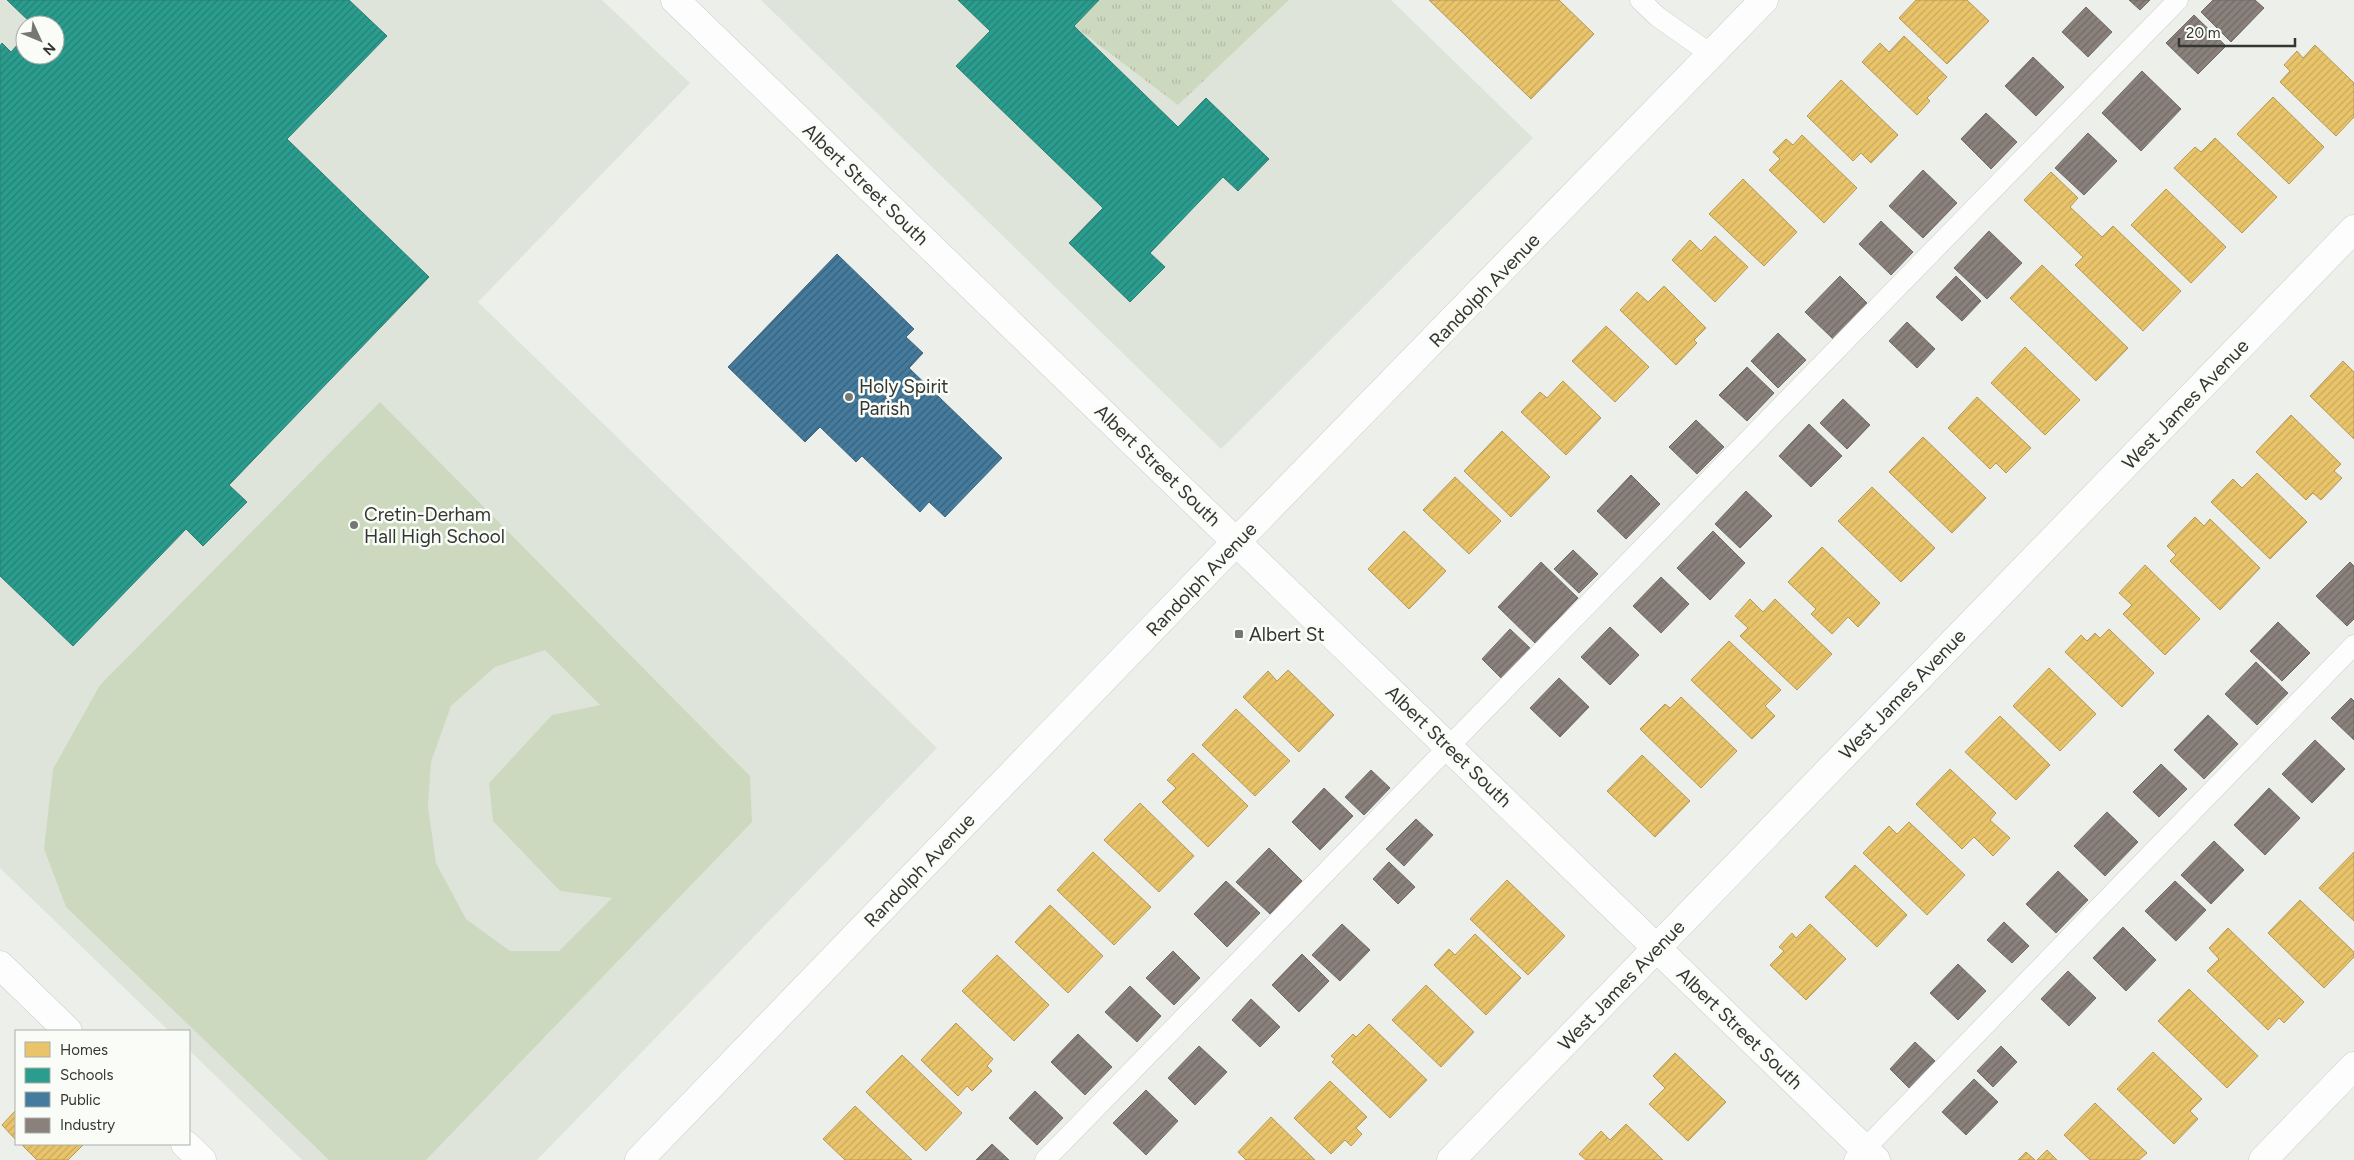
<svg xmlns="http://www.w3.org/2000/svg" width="2354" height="1160" viewBox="0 0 2354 1160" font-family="Figtree,sans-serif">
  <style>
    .built { fill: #dfe4da; fill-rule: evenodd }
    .grass { fill: #cdd9bf; fill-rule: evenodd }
    .park { fill: url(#park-tufts) }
    .homes { fill: url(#homes-hatch); stroke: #b3995a }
    .schools { fill: url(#schools-hatch); stroke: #2d7e73 }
    .public { fill: url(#public-hatch); stroke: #40667d }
    .industry { fill: url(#industry-hatch); stroke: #706a66 }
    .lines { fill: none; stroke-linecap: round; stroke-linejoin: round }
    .lane-casing { stroke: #cbcdca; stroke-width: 21 }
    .street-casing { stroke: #cbcdca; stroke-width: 29 }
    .secondary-casing { stroke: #cbcdca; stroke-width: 29 }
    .lane { stroke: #fcfdfc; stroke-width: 20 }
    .street { stroke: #fcfdfc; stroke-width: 28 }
    .secondary { stroke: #fcfdfc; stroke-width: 28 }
    .poi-dot { fill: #757773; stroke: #fafdf7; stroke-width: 2 }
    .labels { text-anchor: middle; stroke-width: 5; stroke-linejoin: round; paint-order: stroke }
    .street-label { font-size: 19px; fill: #343633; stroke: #fafdf7 }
    .poi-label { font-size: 19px; fill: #343633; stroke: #fafdf7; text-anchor: start }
  </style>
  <defs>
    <pattern id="park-tufts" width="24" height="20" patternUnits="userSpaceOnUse" patternTransform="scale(1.25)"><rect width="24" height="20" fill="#cdd9bf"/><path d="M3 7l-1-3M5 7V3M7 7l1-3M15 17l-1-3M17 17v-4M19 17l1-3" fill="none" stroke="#b1bba5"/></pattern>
    <pattern id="homes-hatch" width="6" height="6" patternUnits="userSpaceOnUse" patternTransform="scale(1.25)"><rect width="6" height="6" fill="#e9c46a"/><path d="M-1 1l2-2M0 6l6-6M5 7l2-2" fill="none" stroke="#c8a95c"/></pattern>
    <pattern id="schools-hatch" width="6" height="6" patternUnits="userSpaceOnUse" patternTransform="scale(1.25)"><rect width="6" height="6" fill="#2a9d8f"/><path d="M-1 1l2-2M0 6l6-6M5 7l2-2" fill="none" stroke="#258175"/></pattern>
    <pattern id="public-hatch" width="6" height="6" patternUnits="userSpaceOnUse" patternTransform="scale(1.25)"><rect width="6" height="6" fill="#457b9d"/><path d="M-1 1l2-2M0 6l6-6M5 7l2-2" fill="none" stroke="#38607a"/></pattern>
    <pattern id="industry-hatch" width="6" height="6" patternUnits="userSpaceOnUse" patternTransform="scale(1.25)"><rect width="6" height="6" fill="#8a817c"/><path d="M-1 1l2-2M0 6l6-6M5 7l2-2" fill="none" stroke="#726a66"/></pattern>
  </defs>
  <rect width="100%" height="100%" fill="#edefea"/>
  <path class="built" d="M0,0h602l88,83 -212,219 459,446 -400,412h-235l-113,-110v-19h-20l-169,-163zM25,25h30v30h-30z
    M761,0h630l142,138 -312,311z"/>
  <path class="grass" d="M380,402l370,374 2,46 -326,338h-97l-263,-253 -22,-58 9,-80 47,-84zM545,650l55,55 -48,10 -63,68 4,38 67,70 52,7 -53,53h-49l-44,-32 -30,-56 -8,-56 3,-45 20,-56 44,-39z"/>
  <path class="park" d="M1097,0h192l-111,105 -104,-79z"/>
  <path class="homes" d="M1429,0h130l35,34 -63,65z
    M1916,0h51l22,21 -42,43 -48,-46z
    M1904,36l43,41 -20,21 3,3 -13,14 -55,-53 18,-19 9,9z
    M2315,45l39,38v34l-18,19 -56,-54 10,-11 -6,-6 13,-14 6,7z
    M1841,80l57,55 -27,28 -10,-10 -8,8 -46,-45z
    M2273,97l51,50 -35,37 -52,-50z
    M1802,135l55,53 -33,35 -55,-53 11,-11 -7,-7 13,-13 7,6z
    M2215,138l62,59 -35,36 -68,-65 21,-21 6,5z
    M2051,172l27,26 -8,9 32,30 11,-11 68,65 -38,40 -68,-66 8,-8 -59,-57z
    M1743,179l54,53 -33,34 -55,-52z
    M2166,189l60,58 -35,36 -60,-58z
    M1715,236l33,31 -33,35 -43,-42 18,-20 11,11z
    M2042,265l86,83 -32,33 -86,-83z
    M1664,286l42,42 -12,12 3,3 -21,22 -56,-55 17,-18 11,10z
    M1606,326l43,41 -34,35 -43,-41z
    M2025,347l55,53 -35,35 -54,-52z
    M2343,361l11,11v67l-44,-43z
    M1563,381l38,37 -35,37 -45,-43 19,-20 7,6z
    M1977,397l54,51 -25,25 -10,-10 -6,6 -42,-41z
    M2291,415l50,49 -7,7 8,7 -21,22 -8,-7 -7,7 -50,-48z
    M1502,431l48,46 -39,40 -47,-46z
    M1923,437l63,61 -34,35 -63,-61z
    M2257,473l50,49 -37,37 -59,-57 22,-23 9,9z
    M1455,477l46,44 -32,33 -46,-44z
    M1872,487l63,61 -34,34 -63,-61z
    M2195,517l9,9 6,-7 50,49 -40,42 -50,-49 6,-6 -9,-9z
    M1404,531l42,40 -37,38 -41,-40z
    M1822,547l58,56 -22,24 -10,-10 -16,17 -21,-20 5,-5 -28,-27z
    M2145,565l55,54 -35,36 -42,-41 9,-9 -13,-12z
    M1750,599l13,13 12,-13 57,55 -35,36 -57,-54 8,-8 -13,-12z
    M2109,629l45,44 -32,34 -57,-55 16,-17 6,6 8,-8 5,5z
    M1729,641l52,49 -16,16 10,10 -23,23 -61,-59z
    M2049,668l47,46 -36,37 -47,-45z
    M1288,670l46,45 -35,37 -56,-55 25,-26 9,10z
    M1681,697l56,54 -36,37 -61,-59 25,-25 5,4z
    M1236,709l54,52 -35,35 -53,-51z
    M2000,716l50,49 -34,35 -51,-48z
    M1193,753l55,53 -40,41 -46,-45 14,-14 -9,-8z
    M1642,755l48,46 -35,36 -48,-46z
    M1950,769l46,44 -6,7 20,18 -17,18 -19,-19 -12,12 -46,-45z
    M1140,803l54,53 -35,36 -55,-52z
    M1909,822l56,53 -38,40 -64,-62 26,-27 8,8z
    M1093,852l58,55 -37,38 -57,-55z
    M2354,852v69l-35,-33z
    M1855,865l52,50 -30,32 -52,-50z
    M1507,880l58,56 -37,39 -58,-56z
    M2300,900l54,52v5l-30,31 -56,-55z
    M1050,905l53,51 -35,37 -53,-51z
    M1810,924l36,35 -40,41 -36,-35 14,-14 -5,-4 13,-14 4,5z
    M2228,928l76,74 -20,21 -5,-5 -11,12 -61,-59 12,-12 -10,-11z
    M1475,934l46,44 -35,37 -52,-50 15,-16 6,6z
    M997,955l52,50 -35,36 -52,-50z
    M1426,985l48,47 -33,35 -49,-47z
    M2189,989l69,67 -31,32 -69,-67z
    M956,1023l37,36 -6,7 5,5 -20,20 -5,-5 -9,10 -37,-36z
    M1369,1024l58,56 -37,38 -58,-56 3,-3 -4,-3 22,-22 3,3z
    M2153,1052l49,47 -12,12 8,8 -24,25 -57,-55z
    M1675,1053l51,49 -38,39 -39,-37 16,-16 -12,-12z
    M902,1055l60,58 -36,38 -60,-59z
    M1330,1081l37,36 -11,11 6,6 -11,12 -6,-6 -14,14 -37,-36z
    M2095,1103l52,50 -8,7h-49l-26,-25z
    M855,1106l57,54h-67l-22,-21z
    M16,1110v30l-14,-15z
    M1271,1117l44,43h-69l-8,-8z
    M1626,1124l37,36h-77l-7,-6 22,-23 9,9z
    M21,1144h63l-16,16h-31z
    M2047,1150l10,10h-20z
    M2026,1152l9,8h-17z"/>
  <path class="schools" d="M7,0h342l38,36 -100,103 142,138 -200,208 18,17 -44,44 -17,-17 -113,117 -73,-70v-530l2,-3 9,9 8,-9 6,6v6h30v-30h-22z
    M958,0h141l-25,26 104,101 28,-29 63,61 -31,32 -15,-14 -73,76 15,14 -35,35 -61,-59 34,-35 -147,-142 34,-35z"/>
  <path class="public" d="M837,254l77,75 -8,8 17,16 -14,15 93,90 -57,59 -16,-15 -9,10 -58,-56 -6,6 -36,-35 -15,15 -77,-75z"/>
  <path class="industry" d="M2129,0h21l-10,10z
    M2213,0h42l9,8 -33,34 -30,-30z
    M2086,7l26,25 -24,25 -26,-25z
    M2194,15l32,31 -28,28 -32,-31z
    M2033,57l31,30 -28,29 -31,-30z
    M2142,71l39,38 -40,42 -39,-38z
    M1986,113l31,29 -26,27 -30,-30z
    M2088,133l29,28 -33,34 -29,-27z
    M1923,170l34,33 -34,35 -34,-32z
    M1881,221l32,31 -22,23 -32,-31z
    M1989,231l33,32 -35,36 -33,-31z
    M1840,276l27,27 -34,36 -28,-27z
    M1956,276l25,25 -19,20 -26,-24z
    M1907,322l28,27 -18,19 -28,-27z
    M1778,333l28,27 -28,28 -27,-27z
    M1747,367l27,26 -27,28 -28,-26z
    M1843,399l27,26 -23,24 -27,-26z
    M1696,420l28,27 -27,27 -28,-27z
    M1809,424l33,32 -31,31 -32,-31z
    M1631,475l29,29 -34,35 -29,-28z
    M1746,491l26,25 -32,32 -25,-24z
    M1713,531l32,32 -35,37 -33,-32z
    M1573,550l25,24 -19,19 -25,-24z
    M1541,562l37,36 -43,45 -37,-36z
    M2350,562l4,4v53l-7,7 -31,-30z
    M1661,577l28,27 -28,29 -28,-27z
    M2278,622l32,31 -28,28 -32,-30z
    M1610,627l29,28 -29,30 -29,-28z
    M1510,629l22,21 -29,30 -21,-21z
    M2256,662l32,31 -31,32 -32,-31z
    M1559,678l30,29 -29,30 -30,-29z
    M2351,698l3,3v39l-23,-22z
    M2208,715l30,29 -34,35 -30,-29z
    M2315,740l30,29 -33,34 -30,-29z
    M2161,764l26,25 -28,28 -26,-25z
    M1371,770l19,18 -26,27 -19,-18z
    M1324,788l29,28 -33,34 -28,-28z
    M2269,788l31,30 -35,37 -31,-30z
    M2107,812l31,30 -33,34 -31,-30z
    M1416,819l17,16 -29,31 -18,-17z
    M2214,841l30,29 -33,34 -30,-29z
    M1269,848l33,33 -32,33 -34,-32z
    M1389,862l26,25 -17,17 -25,-25z
    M2058,871l30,29 -32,33 -30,-29z
    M1226,881l34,32 -33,34 -33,-33z
    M2175,881l31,29 -30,31 -31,-30z
    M2004,922l25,24 -17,17 -25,-23z
    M1342,924l28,26 -30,31 -28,-26z
    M2123,927l33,33 -30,31 -33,-33z
    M1173,951l27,27 -26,27 -28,-27z
    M1302,954l27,27 -30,31 -27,-27z
    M1958,964l28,27 -28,29 -28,-27z
    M2068,971l28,27 -27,28 -28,-27z
    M1130,986l31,30 -24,26 -32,-30z
    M1251,999l29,28 -20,20 -28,-27z
    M1078,1034l34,33 -27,28 -34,-33z
    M1915,1042l20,19 -26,27 -19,-19z
    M1199,1046l28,26 -32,33 -27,-27z
    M2001,1046l16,16 -24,25 -16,-16z
    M1974,1079l24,23 -32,33 -24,-23z
    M1146,1090l32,31 -32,34 -33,-32z
    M1035,1091l28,27 -26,27 -28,-27z
    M992,1144l17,16h-33z"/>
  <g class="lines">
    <g class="lane-casing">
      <path id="lane" d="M1640,0l18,17 54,38
        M1045,1160l1133,-1160
        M1854,1160l500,-515"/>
    </g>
    <g class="street-casing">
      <path id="street" d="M675,0l1201,1160
        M1451,1160l903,-931
        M2263,1160l91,-94"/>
    </g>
    <g class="secondary-casing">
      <path id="secondary" d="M0,965l68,66
        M185,1144l17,16
        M639,1160l598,-619 527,-541"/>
    </g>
    <use href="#lane" class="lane"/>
    <use href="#street" class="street"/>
    <use href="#secondary" class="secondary"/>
  </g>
  <g class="poi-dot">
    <circle cx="849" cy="397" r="5"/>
    <circle cx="354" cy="525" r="5"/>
    <rect x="1234" y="629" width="10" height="10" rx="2.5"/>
  </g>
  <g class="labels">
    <g class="street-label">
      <text transform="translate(866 184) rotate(44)" y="7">Albert Street South</text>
      <text transform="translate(1484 290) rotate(-46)" y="7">Randolph Avenue</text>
      <text transform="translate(2185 404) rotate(-46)" y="7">West James Avenue</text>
      <text transform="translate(1158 465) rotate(44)" y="7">Albert Street South</text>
      <text transform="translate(1201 579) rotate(-46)" y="7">Randolph Avenue</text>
      <text transform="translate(1902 694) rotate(-46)" y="7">West James Avenue</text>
      <text transform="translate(1449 746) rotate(44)" y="7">Albert Street South</text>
      <text transform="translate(919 870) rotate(-46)" y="7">Randolph Avenue</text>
      <text transform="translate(1621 985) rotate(-46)" y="7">West James Avenue</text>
      <text transform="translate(1740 1028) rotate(44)" y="7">Albert Street South</text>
    </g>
    <g class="poi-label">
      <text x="859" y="393">Holy Spirit<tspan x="859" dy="22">Parish</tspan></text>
      <text x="364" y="521">Cretin-Derham<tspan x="364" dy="22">Hall High School</tspan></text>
      <text x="1249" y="641">Albert St</text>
    </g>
  </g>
  <rect x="15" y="1030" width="175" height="115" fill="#fafdf7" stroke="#abada9"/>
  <rect x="25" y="1042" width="25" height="15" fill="#e9c46a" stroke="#abada9"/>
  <text x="60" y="1055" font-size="15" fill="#343633">Homes</text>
  <rect x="25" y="1068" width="25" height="15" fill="#2a9d8f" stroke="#abada9"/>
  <text x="60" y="1080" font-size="15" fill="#343633">Schools</text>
  <rect x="25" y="1092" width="25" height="15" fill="#457b9d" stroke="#abada9"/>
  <text x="60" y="1105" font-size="15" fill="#343633">Public</text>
  <rect x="25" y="1118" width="25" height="15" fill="#8a817c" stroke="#abada9"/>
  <text x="60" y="1130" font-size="15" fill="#343633">Industry</text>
  <g transform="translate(40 40) rotate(134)"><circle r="24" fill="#fafdf7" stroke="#abada9"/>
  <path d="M0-4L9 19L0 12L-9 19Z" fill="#757773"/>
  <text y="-8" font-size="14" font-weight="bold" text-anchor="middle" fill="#343633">N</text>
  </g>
  <path d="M2179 38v8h116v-8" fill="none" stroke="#343633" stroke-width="2.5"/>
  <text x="2186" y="38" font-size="15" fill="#343633" stroke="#fafdf7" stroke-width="4" paint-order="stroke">20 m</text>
</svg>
